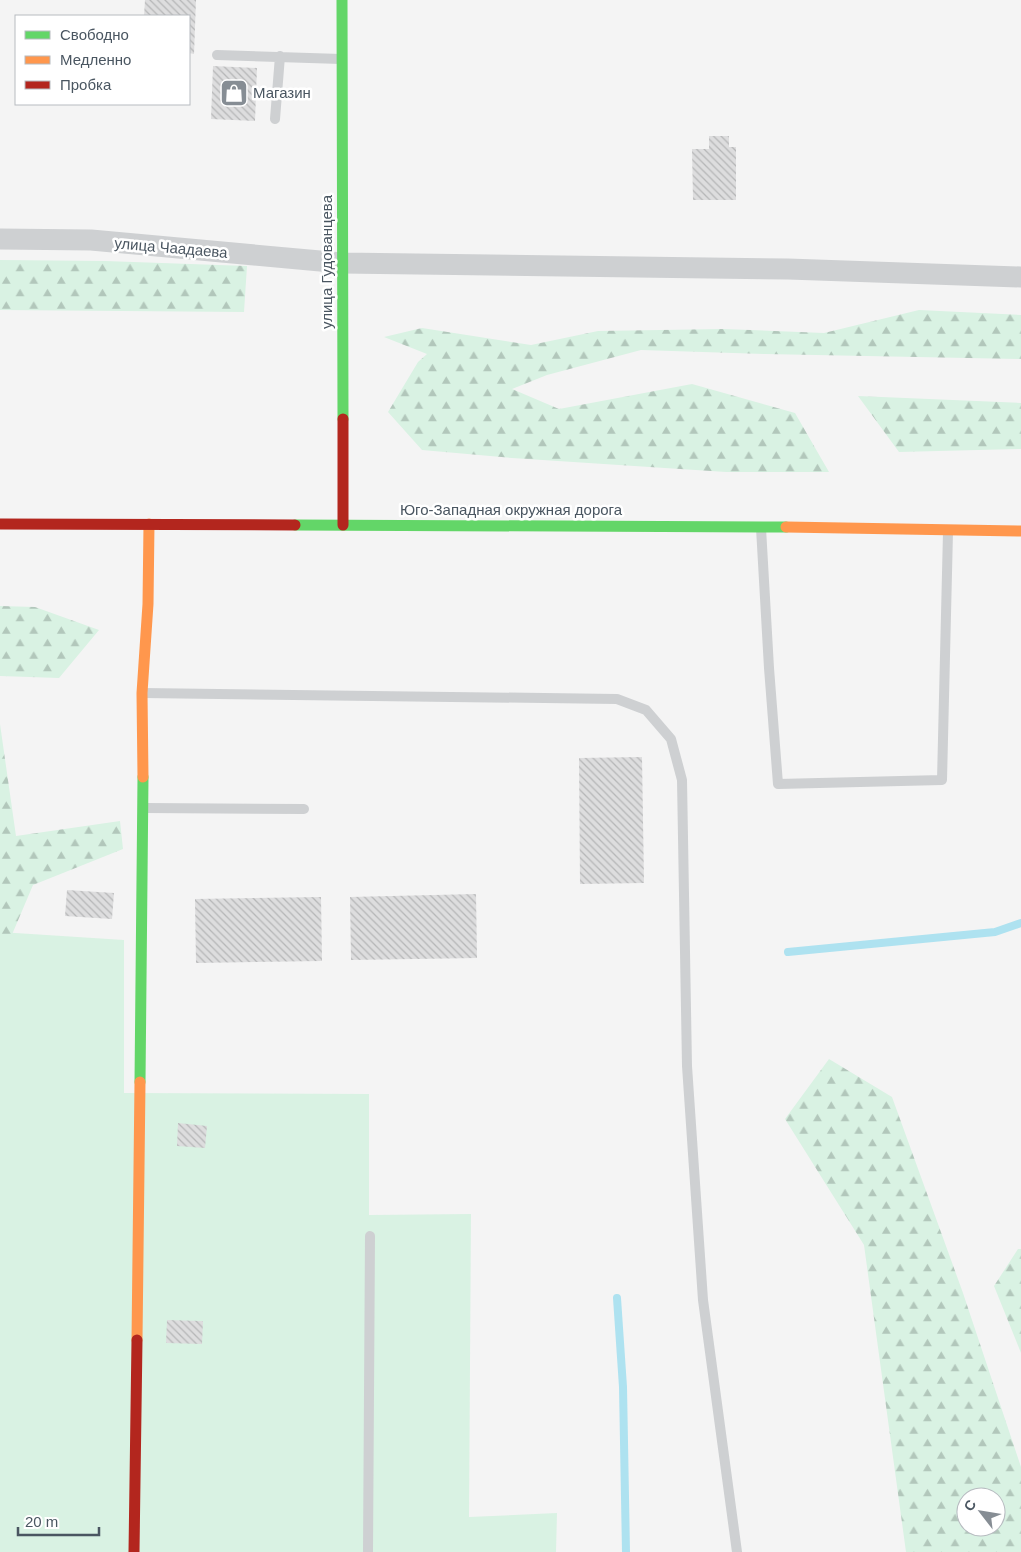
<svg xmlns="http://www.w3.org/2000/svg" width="1021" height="1552" viewBox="0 0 1021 1552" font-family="Arial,sans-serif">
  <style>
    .green { fill: #d9f2e3 }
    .forest { fill: url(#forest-firs); fill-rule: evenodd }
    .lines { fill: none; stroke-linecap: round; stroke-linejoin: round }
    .stream { stroke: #aee2f0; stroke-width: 8 }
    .building { fill: url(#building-back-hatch) }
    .lane { stroke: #ced0d2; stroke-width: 10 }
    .street { stroke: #ced0d2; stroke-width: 21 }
    .fast { stroke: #63d668; stroke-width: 11 }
    .slow { stroke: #ff974d; stroke-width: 11 }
    .jam { stroke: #b3261e; stroke-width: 11 }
    .labels { text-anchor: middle; stroke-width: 5; stroke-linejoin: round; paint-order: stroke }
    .poi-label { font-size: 15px; fill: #4a5661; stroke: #fff; text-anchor: start }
    .street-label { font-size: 15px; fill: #4a5661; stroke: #fff }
  </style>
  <defs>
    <pattern id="forest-firs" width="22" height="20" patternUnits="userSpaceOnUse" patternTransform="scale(1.25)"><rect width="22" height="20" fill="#d9f2e3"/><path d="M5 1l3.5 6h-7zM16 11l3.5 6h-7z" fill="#b2c7bb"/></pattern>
    <pattern id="building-back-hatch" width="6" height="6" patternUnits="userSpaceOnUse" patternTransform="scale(1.25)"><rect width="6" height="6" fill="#ddddde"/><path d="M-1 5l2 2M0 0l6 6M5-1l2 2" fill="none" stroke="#b5b6b7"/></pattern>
  </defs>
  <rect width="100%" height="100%" fill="#f4f4f4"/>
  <path class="green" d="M0,932l124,8v153l245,1v121l102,-1 -2,303 88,-4 -1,39h-556z"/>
  <path class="forest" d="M0,260l105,1 142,5 -3,46 -244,-2z
    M919,310l102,5v44l-256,-5 -124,-4 -94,25 -35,14 47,20 133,-25 103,29 34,59h-103l-214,-14 -90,-8 -34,-38 30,-50 9,-8 -43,-17 38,-9 109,17 67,-14 125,-2 101,4z
    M858,396l163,7v46l-122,3z
    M0,606l35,1 64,23 -40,48 -59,-2z
    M0,724l16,112 104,-15 3,28 -90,36 -25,59 -8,-4z
    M829,1059l63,38 71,196 58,174v85h-115l-42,-307 -79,-126zM966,1497h30v30h-30z
    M1018,1249h3v104l-27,-67z"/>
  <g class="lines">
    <path class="stream" d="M788,952l207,-20 26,-9
      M617,1298l6,89 3,165"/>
  </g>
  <path class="building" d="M145,0h51l-2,54 -5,-1v-37h-45z
    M213,66l44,2 -2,53 -44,-2z
    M709,136h20v11h7v53h-43l-1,-51h17z
    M642,757l2,126 -64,1 -1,-126z
    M67,890l47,3 -2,26 -47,-3z
    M476,894l1,64 -126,2 -1,-63z
    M321,897l1,64 -126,2 -1,-64z
    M178,1123l29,3 -2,22 -28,-2z
    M167,1320l36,1 -1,23 -36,-1z"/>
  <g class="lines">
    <path class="lane" d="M217,55l124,4
      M275,119l5,-63
      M761,528l8,140 9,116 164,-4 6,-248
      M143,693l474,6 29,11 25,29 11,41 5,286 16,234 34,252
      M145,808l159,1
      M368,1552l2,-316"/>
    <path class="street" d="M0,239l91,1 251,23 446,6 233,8"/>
    <path class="fast" d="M342,0l1,419
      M295,525l491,2
      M140,1082l3,-305"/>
    <path class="slow" d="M786,527l235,4
      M143,777l-1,-84 6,-89 1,-80
      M137,1340l3,-258"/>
    <path class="jam" d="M343,419v106
      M0,524l295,1
      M134,1552l3,-212"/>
  </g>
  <defs>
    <g id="shop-square" transform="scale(1.4375)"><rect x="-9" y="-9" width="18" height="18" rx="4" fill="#868d94" stroke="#fff"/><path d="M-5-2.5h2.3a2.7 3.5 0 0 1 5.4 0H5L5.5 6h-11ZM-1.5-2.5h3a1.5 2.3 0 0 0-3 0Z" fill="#fff"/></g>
  </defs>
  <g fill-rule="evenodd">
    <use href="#shop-square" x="234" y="93"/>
  </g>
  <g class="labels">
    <g class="poi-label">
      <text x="253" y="98">Магазин</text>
    </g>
    <g class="street-label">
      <text transform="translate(171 248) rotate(5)" y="5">улица Чаадаева</text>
      <text transform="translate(327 262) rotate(-90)" y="5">улица Гудованцева</text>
      <text x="511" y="515">Юго-Западная окружная дорога</text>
    </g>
  </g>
  <rect x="15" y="15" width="175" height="90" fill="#ffffff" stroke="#b7bbc0"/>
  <rect x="25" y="31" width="25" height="8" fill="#63d668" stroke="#b7bbc0"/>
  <text x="60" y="40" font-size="15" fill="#4a5661">Свободно</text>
  <rect x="25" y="56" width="25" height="8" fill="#ff974d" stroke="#b7bbc0"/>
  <text x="60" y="65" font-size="15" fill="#4a5661">Медленно</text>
  <rect x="25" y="81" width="25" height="8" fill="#b3261e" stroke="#b7bbc0"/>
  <text x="60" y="90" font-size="15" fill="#4a5661">Пробка</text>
  <g transform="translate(981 1512) rotate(301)"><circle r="24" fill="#ffffff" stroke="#b7bbc0"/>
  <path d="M0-4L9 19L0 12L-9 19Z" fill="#868d94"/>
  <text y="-8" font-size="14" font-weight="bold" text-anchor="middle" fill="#4a5661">С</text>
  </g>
  <path d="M18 1527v8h81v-8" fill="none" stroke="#4a5661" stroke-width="2.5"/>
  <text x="25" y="1527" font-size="15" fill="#4a5661" stroke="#ffffff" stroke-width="4" paint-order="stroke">20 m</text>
</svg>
